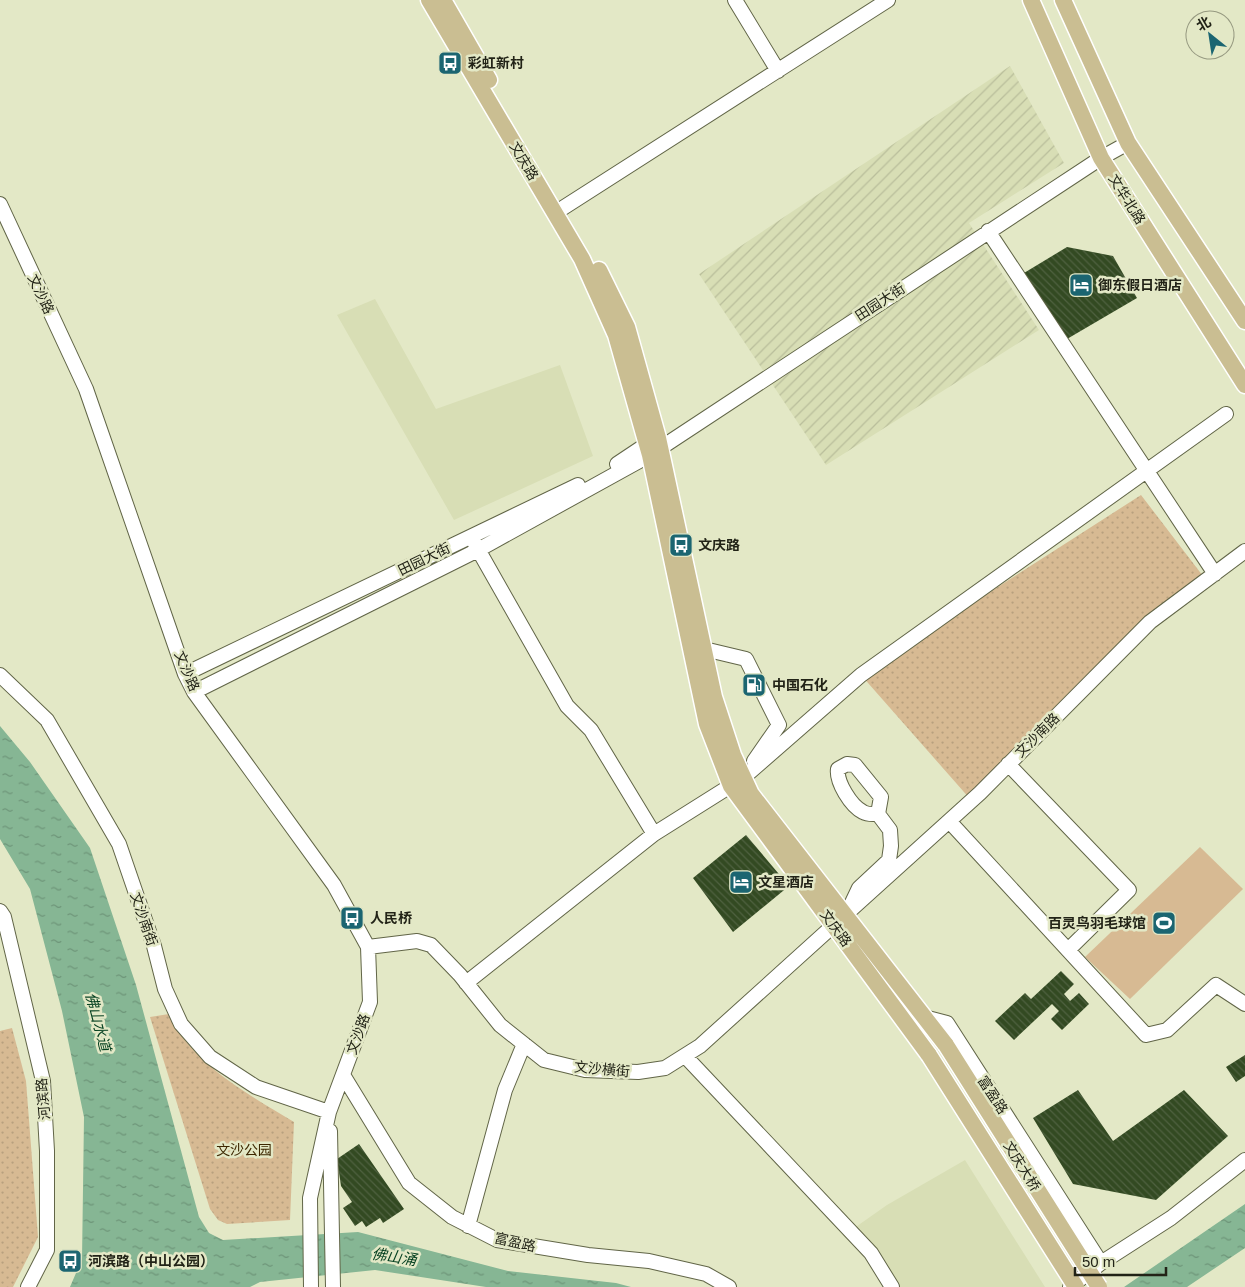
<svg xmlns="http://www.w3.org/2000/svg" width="1245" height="1287" viewBox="0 0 1245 1287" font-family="Arial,'Noto Sans SC',sans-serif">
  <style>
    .built { fill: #d8deb5 }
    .industrial { fill: url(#industrial-furrows) }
    .grass { fill: url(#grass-dots) }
    .garden { fill: #d7ba93 }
    .water { fill: url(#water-ripples) }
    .building { fill: url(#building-back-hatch) }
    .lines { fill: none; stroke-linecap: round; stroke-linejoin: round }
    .minor-casing { stroke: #616547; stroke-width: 16 }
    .major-casing { stroke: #fff; stroke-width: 19 }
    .minor { stroke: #fff; stroke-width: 14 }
    .major { stroke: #cabe92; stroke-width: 16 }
    .major-bridge-casing { stroke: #fff; stroke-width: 19; stroke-linecap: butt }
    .major-bridge { stroke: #cabe92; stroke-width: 16 }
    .labels { text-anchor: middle; stroke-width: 5; stroke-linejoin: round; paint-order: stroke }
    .poi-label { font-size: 14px; font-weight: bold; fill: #222317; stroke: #e3e8c6; text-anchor: start }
    .street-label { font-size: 14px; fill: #222317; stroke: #e3e8c6 }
    .park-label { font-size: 14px; fill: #3d2701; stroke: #e3e8c6 }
    .water-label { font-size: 15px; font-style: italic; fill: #033f1f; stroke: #e3e8c6 }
  </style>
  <defs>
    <pattern id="industrial-furrows" width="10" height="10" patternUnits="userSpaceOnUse" patternTransform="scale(1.25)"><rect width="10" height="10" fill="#d8deb5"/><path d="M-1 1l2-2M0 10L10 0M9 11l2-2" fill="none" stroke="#b9be9b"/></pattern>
    <pattern id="grass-dots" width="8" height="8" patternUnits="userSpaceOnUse" patternTransform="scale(1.25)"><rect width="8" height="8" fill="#d7ba93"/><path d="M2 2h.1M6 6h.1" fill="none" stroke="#b8a07e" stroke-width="1.8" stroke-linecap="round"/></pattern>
    <pattern id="water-ripples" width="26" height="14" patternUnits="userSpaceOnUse" patternTransform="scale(1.25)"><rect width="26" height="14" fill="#86b694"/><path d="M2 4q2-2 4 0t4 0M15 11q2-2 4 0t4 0" fill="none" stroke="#6d9478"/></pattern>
    <pattern id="building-back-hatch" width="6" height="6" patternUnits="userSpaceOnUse" patternTransform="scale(1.25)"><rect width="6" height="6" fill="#334a22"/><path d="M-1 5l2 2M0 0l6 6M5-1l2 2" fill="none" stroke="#4f6140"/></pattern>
  </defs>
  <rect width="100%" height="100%" fill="#e3e8c6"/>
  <path class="built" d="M375,299l61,110 124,-44 33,91 -139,64 -117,-205z
    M965,1160l80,127h-157l-38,-56 37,-26z"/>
  <path class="industrial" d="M1010,66l54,97 -95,60 70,107 -213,135 -127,-191z"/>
  <path class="grass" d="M1141,495l65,85 -56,42 -179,178 -110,-125z
    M169,1014c22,50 81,81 125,108l-4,98 -63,4 -9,-4 -8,-11 -60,-192z
    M12,1028l14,53 12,156 -25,50h-13v-256z"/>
  <path class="garden" d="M1200,847l43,42 -113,110 -45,-42z"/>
  <path class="water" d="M0,726l30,36 60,86 46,137 63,232 10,16 14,7 135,-8 150,39 108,12 15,4h-145l-111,-17 -115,12 -10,5h-180l12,-28 2,-142 -22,-106 -32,-122 -30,-50z
    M1245,1204v44l-58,39h-63z"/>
  <path class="building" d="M1067,247l46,9 24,42 -70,41 -43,-66z
    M746,835l43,51 -56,46 -40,-54z
    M1061,971l13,13 -10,10 6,7 9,-8 10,11 -27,26 -11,-11 8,-8 -7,-7 -38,36 -19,-19 30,-28 6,6z
    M1245,1055v21l-9,6 -10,-15z
    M1078,1090l35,51 71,-51 44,46 -72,64 -83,-16 -40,-66z
    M359,1144l45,65 -21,14 -3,-5 -14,9 -4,-6 -7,5 -12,-18 9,-6 -11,-16 -4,-27z"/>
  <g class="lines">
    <g class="minor-casing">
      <path id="minor" d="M735,0l43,71
        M0,204l86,185 99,285 9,18 140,193 34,62 2,55 -41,110 -19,86 1,89
        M555,213l333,-213
        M988,231l227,343
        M617,464l30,-20 10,2
        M475,544l92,162 24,24 63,104
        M704,649l42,10 33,66 -25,36
        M185,674l393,-189
        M0,675l47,45 72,124 35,102 11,43 16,35 29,33 46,30 73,25
        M194,692l284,-142 172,-95 451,-297 27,-15
        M847,764l8,1 26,32 -3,17c-5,0 -10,1 -15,-2 -12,-6 -27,-30 -25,-43z
        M1008,764l121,126 -61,60
        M949,821l197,214 21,-5 49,-45 29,19
        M850,907l9,-19 30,-28 2,-14 -1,-16 -12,-16
        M0,911l4,6 39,164 4,70v99l-19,37
        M368,947l49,-6 14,4 29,30 40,50 44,35 41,10 53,2 27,-4 35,-22 280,-253 170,-171 95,-71
        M466,983l188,-149 89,-56 118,-103 365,-261
        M924,1017l23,6 154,240 -31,24
        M685,1056l186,197 21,34
        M343,1075l66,108 43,34 45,23 91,15 61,6 57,13 23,13
        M330,1131l3,156
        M468,1226l37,-136 19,-46
        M1101,1263l70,-45 74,-58"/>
    </g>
    <g class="major-casing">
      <path id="major" d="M429,0l153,259 34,76 34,120 57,269 24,62 198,269
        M443,0l46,80
        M1031,0l70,158 144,227
        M1063,0l65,143 117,178
        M599,270l28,57 31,111 56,259 19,58 18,39 195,251"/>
    </g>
    <use href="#minor" class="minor"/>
    <use href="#major" class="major"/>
    <g class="major-bridge-casing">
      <path id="major-bridge" d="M946,1045l153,242
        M929,1055l147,232"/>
    </g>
    <use href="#major-bridge" class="major-bridge"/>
  </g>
  <defs>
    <g id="bus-square" transform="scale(1.25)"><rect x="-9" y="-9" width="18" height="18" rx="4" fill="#1b6571" stroke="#e3e8c6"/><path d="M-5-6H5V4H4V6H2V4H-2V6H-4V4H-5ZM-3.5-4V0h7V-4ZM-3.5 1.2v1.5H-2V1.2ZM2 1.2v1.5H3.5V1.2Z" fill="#fff"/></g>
    <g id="hotel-square" transform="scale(1.25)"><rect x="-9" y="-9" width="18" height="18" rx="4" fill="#1b6571" stroke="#e3e8c6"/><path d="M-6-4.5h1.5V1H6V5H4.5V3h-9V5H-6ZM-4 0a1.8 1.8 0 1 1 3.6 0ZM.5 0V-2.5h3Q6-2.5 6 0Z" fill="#fff"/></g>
    <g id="fuel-square" transform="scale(1.25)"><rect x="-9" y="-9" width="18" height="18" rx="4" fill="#1b6571" stroke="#e3e8c6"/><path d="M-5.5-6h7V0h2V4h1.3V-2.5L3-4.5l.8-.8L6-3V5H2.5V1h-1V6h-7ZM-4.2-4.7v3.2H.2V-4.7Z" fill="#fff"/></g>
    <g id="stadium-square" transform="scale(1.25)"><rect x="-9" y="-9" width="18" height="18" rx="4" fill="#1b6571" stroke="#e3e8c6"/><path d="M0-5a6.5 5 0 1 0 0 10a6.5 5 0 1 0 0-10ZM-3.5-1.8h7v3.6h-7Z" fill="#fff"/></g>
  </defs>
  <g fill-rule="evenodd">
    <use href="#bus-square" x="450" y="63"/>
    <use href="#hotel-square" x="1081" y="285"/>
    <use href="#bus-square" x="681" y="545"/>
    <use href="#fuel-square" x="754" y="685"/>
    <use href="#hotel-square" x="741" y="882"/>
    <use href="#bus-square" x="352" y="918"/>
    <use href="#stadium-square" x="1164" y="923"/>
    <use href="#bus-square" x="70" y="1261"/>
  </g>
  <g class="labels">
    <g class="poi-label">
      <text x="468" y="68">彩虹新村</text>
      <text x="1098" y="290">御东假日酒店</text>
      <text x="698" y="550">文庆路</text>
      <text x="772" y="690">中国石化</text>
      <text x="758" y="887">文星酒店</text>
      <text x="370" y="923">人民桥</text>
      <text x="1146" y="928" text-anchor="end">百灵鸟羽毛球馆</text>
      <text x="88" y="1266">河滨路（中山公园）</text>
    </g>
    <g class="street-label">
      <text transform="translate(524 161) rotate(59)" y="5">文庆路</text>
      <text transform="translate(1127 199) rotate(58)" y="5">文华北路</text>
      <text transform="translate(41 294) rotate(65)" y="5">文沙路</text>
      <text transform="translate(880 302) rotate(-33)" y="5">田园大街</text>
      <text transform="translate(424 559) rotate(-26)" y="5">田园大街</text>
      <text transform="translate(187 671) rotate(67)" y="5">文沙路</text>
      <text transform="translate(1037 735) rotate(-45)" y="5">文沙南路</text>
      <text transform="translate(144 919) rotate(71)" y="5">文沙南街</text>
      <text transform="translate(836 928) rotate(54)" y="5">文庆路</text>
      <text transform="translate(358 1034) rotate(-70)" y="5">文沙路</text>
      <text transform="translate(602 1069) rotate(5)" y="5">文沙横街</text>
      <text transform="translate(993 1095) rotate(57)" y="5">富盈路</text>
      <text transform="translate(43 1099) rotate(-95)" y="5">河滨路</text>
      <text transform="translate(1022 1166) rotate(58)" y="5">文庆大桥</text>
      <text transform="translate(515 1242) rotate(13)" y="5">富盈路</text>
    </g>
    <g class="park-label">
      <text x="244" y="1155">文沙公园</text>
    </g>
    <g class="water-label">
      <text transform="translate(98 1022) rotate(75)" y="5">佛山水道</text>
      <text transform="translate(394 1257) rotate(9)" y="5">佛山涌</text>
    </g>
  </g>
  <g transform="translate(1210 35) rotate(330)"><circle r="24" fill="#e3e8c6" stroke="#969980"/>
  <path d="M0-4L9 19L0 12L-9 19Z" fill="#1b6571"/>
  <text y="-8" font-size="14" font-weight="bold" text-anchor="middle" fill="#222317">北</text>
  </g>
  <path d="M1075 1267v8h91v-8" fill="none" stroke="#222317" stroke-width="2.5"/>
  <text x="1082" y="1267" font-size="15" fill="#222317" stroke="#e3e8c6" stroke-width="4" paint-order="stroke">50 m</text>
</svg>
